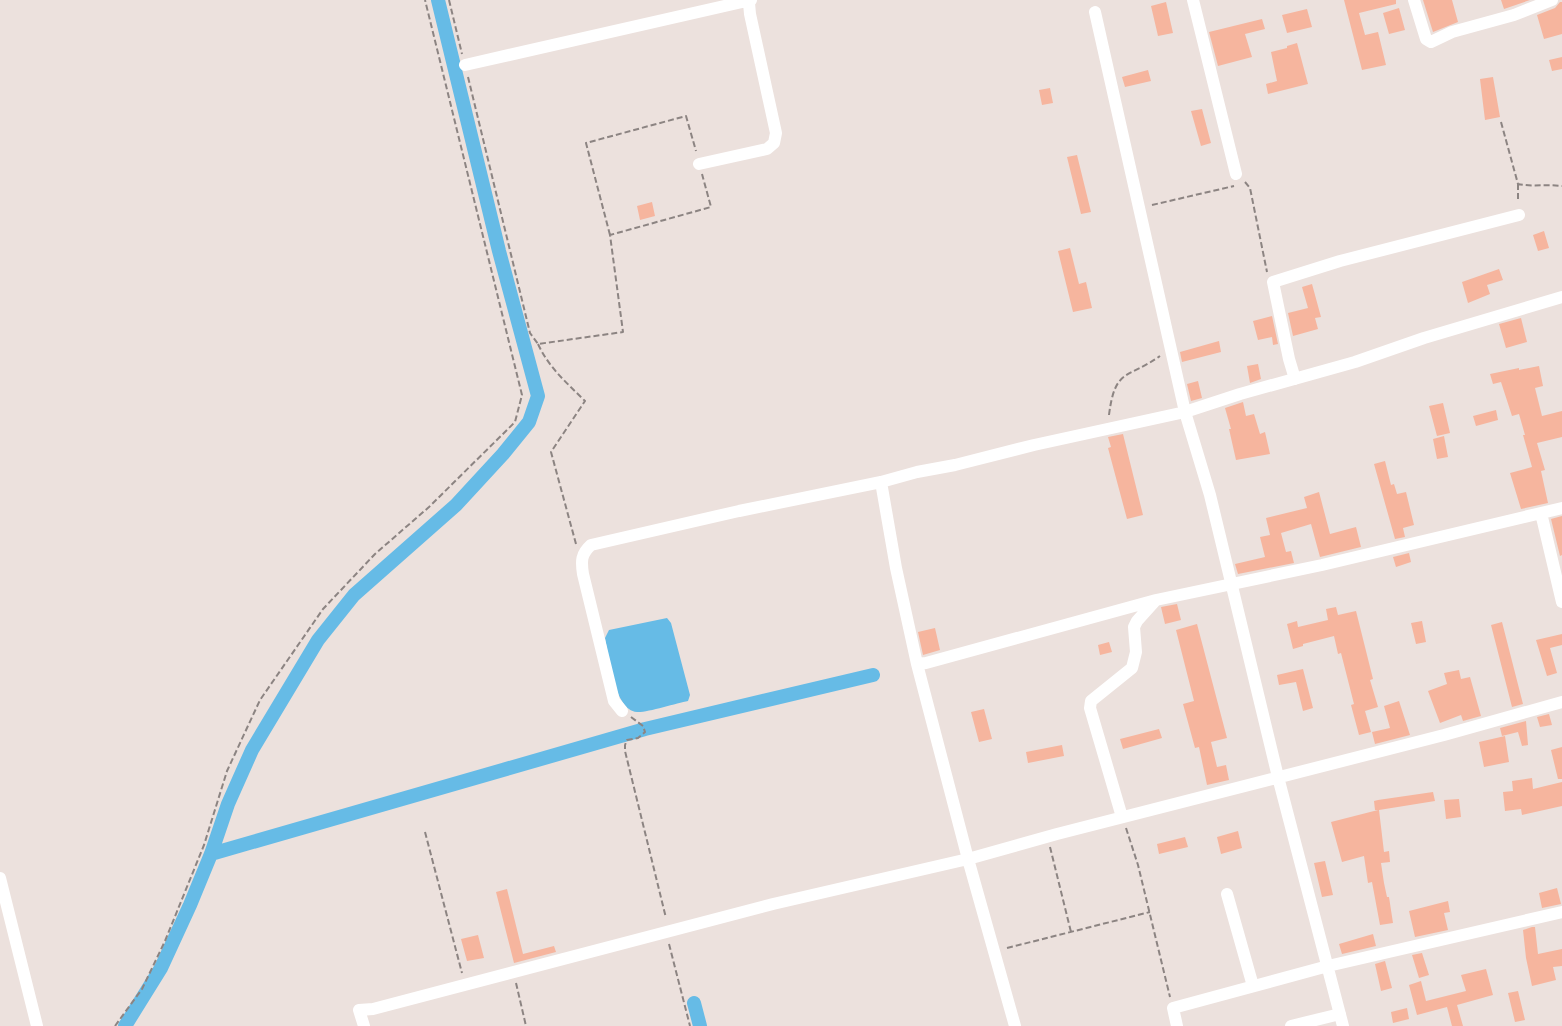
<svg xmlns="http://www.w3.org/2000/svg" width="1562" height="1026" viewBox="0 0 1562 1026" font-family="Karla,sans-serif">
  <style>
    .water { fill: #66bbe6 }
    .lines { fill: none; stroke-linecap: round; stroke-linejoin: round }
    .canal { stroke: #66bbe6; stroke-width: 14 }
    .building { fill: #f6b59e }
    .path { stroke: #8c8482; stroke-width: 2; stroke-dasharray: 6 3; stroke-linecap: butt }
    .minor { stroke: #fff; stroke-width: 12 }
  </style>
  <rect width="100%" height="100%" fill="#ece1dd"/>
  <path class="water" d="M667,618l4,5 19,72 -2,6c-11,2 -42,12 -51,11 -23,-2 -28,-55 -32,-74l4,-8z"/>
  <g class="lines">
    <path class="canal" d="M211,854l434,-125 228,-54
      M694,1003l6,23
      M125,1026l36,-58 29,-63 21,-51 17,-50 24,-54 66,-110 36,-45 102,-90 47,-51 26,-32 9,-26 -39,-145 -61,-251"/>
  </g>
  <path class="building" d="M1344,0h52v4l-37,9 6,22 13,-3 8,33 -24,5z
    M1423,0h29l6,22 -25,10z
    M1501,0h29l-26,9z
    M1166,2l7,31 -15,3 -7,-30z
    M1560,2h2v32l-18,5 -7,-24 18,-7z
    M1399,8l6,22 -16,4 -6,-21z
    M1307,9l5,18 -25,6 -5,-18z
    M1262,19l3,10 -20,5 7,23 -34,9 -9,-34z
    M1297,43l11,41 -40,10 -2,-10 11,-3 -6,-29 16,-4v-2z
    M1562,57v12l-10,2 -3,-11z
    M1148,70l3,11 -26,6 -3,-10z
    M1493,77l7,40 -15,3 -5,-41z
    M1050,88l3,15 -11,2 -3,-15z
    M1202,109l9,34 -10,3 -10,-35z
    M1077,155l14,57 -10,2 -14,-57z
    M652,202l3,14 -15,4 -3,-14z
    M1544,231l5,17 -11,3 -5,-16z
    M1070,248l9,36 7,-2 6,26 -19,4 -15,-61z
    M1499,269l4,11 -16,5 3,9 -22,9 -6,-21z
    M1312,284l9,33 -6,1 3,11 -25,7 -5,-23 20,-5 -6,-21z
    M1272,316l6,28 -5,1 -1,-8 -14,3 -5,-19z
    M1521,318l6,24 -21,6 -7,-24z
    M1219,341l2,11 -39,10 -2,-10z
    M1258,364l3,15 -11,4 -3,-17z
    M1539,366l4,20 -8,2 7,28 20,-5v26l-25,6 8,27 -4,1 7,32 -27,6 -11,-36 22,-6 -9,-32h2l-6,-21 -7,2 -11,-34 -8,2 -3,-10 29,-6v2z
    M1198,381l4,17 -11,3 -4,-17z
    M1243,402l3,14 8,-2 6,20 5,-2 5,22 -34,6 -7,-31h2l-6,-21z
    M1443,403l7,30 -13,3 -8,-30z
    M1496,410l2,10 -22,6 -3,-10z
    M1123,434l20,81 -16,4 -19,-71 3,-1 -3,-10z
    M1444,436l4,21 -11,2 -4,-20z
    M1385,461l6,24 3,-1 3,10 9,-2 8,33 -11,3 2,9 -10,2 -21,-75z
    M1319,492l11,42 26,-7 5,20 -41,10 -9,-33 -30,9 5,19 5,-1 3,12 -56,11 -3,-10 30,-7 -5,-20 10,-2 -4,-17 41,-10 -3,-11z
    M1562,516v39l-2,1 -9,-37z
    M1409,553l2,9 -15,5 -3,-10z
    M1177,604l4,16 -16,4 -4,-17z
    M1336,607l2,8 18,-4 17,68 -3,1 8,27 -13,4 6,21 -12,3 -8,-30 3,-1 -13,-51 -3,1 -4,-18 -31,8v2l-10,3 -6,-25 10,-3 1,6 30,-7 -2,-11z
    M1422,621l4,21 -10,2 -5,-21z
    M1502,622l21,82 -11,3 -21,-82z
    M1197,624l30,114 -16,4 6,25 9,-2 3,15 -22,5 -8,-38 -4,1 -12,-44 11,-3 -18,-71z
    M935,628l5,22 -17,5 -5,-23z
    M1562,634v11l-12,3 7,25 -10,3 -11,-36z
    M1109,642l3,10 -12,3 -2,-10z
    M1303,669l10,39 -10,3 -7,-29 -17,3 -2,-10z
    M1459,670l2,9 9,-2 11,39 -18,5 -2,-6 -21,8 -12,-32 19,-7 -3,-11z
    M1399,701l11,34 -35,9 -3,-12 18,-4 -6,-22z
    M984,709l8,30 -13,3 -8,-30z
    M1549,714l3,11 -12,2 -3,-10z
    M1526,721l2,24 -6,1 -4,-14 -16,4 -2,-8z
    M1159,729l3,9 -39,11 -3,-10z
    M1505,736l4,26 -25,5 -5,-25z
    M1062,745l2,11 -36,7 -2,-11z
    M1562,747v32h-4l-7,-29z
    M1532,778l1,11 29,-7v24l-40,9 -1,-6 -16,2 -2,-19 10,-1 -1,-10z
    M1433,792l2,9 -56,9 5,42 5,-1 1,11 -9,1 3,20 3,14h2l4,26 -13,2 -8,-43 -4,1 -4,-27 -22,6 -11,-40 47,-12h-3l-1,-9 4,-1z
    M1459,799l2,18 -15,2 -2,-19z
    M1238,831l4,17 -21,6 -4,-17z
    M1185,837l3,10 -29,7 -2,-10z
    M1325,861l8,34 -11,2 -8,-34z
    M1557,888l4,16 -19,4 -3,-15z
    M507,889l16,65 31,-8 2,6 -42,11 -18,-71z
    M1448,901l2,11 -6,1 4,17 -33,7 -6,-26z
    M1532,927h3l3,27 24,-5v17l-9,1 3,13 -24,6 -6,-28 -3,-28z
    M1373,934l3,12 -34,8 -3,-10z
    M478,935l6,23 -17,3 -6,-22z
    M1422,953l7,22 -10,3 -7,-23z
    M1385,961l7,27 -11,3 -6,-27z
    M1486,969l7,26 -36,10 6,21h-11l-5,-19 -30,8 -8,-30 12,-4 5,20 40,-10 -5,-16z
    M1518,991l7,29 -10,2 -7,-29z
    M1407,1008l2,11 -16,4 -2,-11z"/>
  <g class="lines">
    <path class="path" d="M449,0l13,54
      M468,77l62,256 8,11 85,-12 -13,-97 101,-28 -9,-33
      M1501,122l17,62c15,3 28,0 44,2
      M1245,182l5,6 17,84
      M1518,184v18
      M1152,205l82,-19
      M610,235l-24,-92 100,-27 10,35
      M538,344c11,24 29,39 47,57l-34,51 25,92
      M1109,415c6,-48 19,-36 51,-59
      M631,717l12,9 2,6 -7,6 -11,2 -2,5v6l41,167
      M1126,828l12,37 32,132
      M425,832l37,141
      M1050,847l21,85
      M669,944l21,82
      M1007,948l143,-36
      M516,983l10,43
      M115,1026l27,-37 23,-48 39,-96 23,-74 33,-71 63,-91 52,-55 54,-47 86,-85 7,-27 -97,-395"/>
    <path class="minor" d="M1193,0l43,174
      M1414,0l12,39 5,3 21,-10 62,-17 38,-15
      M1095,12l90,400 25,83 68,282 65,249
      M465,65l286,-65
      M699,164l68,-15 7,-6 2,-10 -26,-119 -1,-11 2,-3
      M1295,379l-6,-20 -16,-77 67,-21 179,-46
      M1541,513l21,89
      M917,664l9,-1 230,-63 166,-35 240,-57
      M622,711l-8,-10 -31,-127c-2,-13 -2,-20 8,-29l148,-34 142,-29 36,-10 38,-7 79,-20 151,-33 55,-18 115,-32 69,-24 138,-41
      M1122,817l-32,-109 1,-7 41,-33 4,-16 -2,-25 3,-6 18,-20
      M0,878l37,148
      M1227,894l26,92
      M364,1026l-5,-16 14,-1 400,-105 195,-45 -51,-195 -21,-96 -15,-86
      M1015,1026l-47,-167 89,-25 387,-99 118,-33
      M1177,1026l-4,-18 155,-42 234,-54
      M1291,1026l49,-12"/>
  </g>
</svg>
